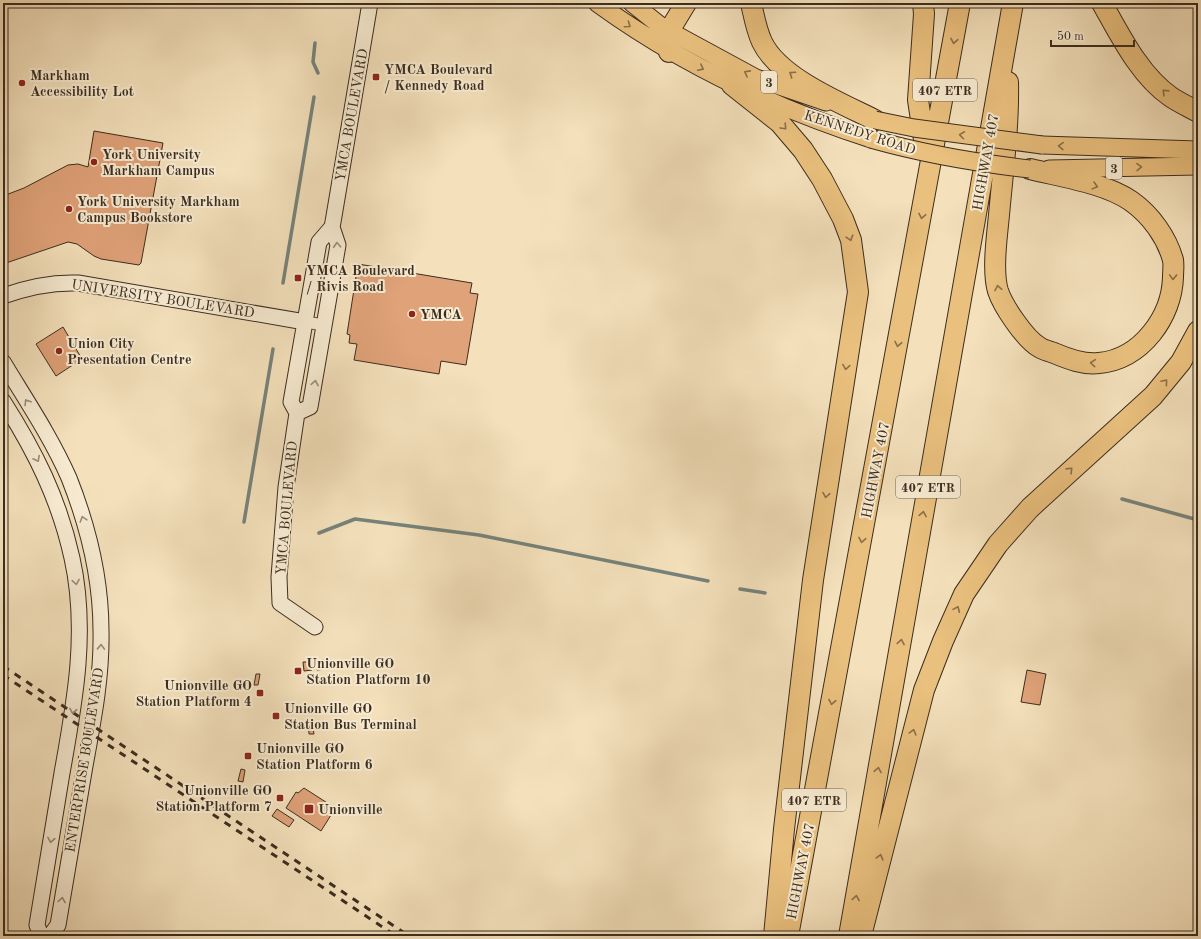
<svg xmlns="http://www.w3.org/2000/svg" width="1201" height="939" viewBox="0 0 1201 939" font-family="'Old Standard TT',serif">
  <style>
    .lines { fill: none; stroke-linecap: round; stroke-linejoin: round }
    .stream { stroke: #76837b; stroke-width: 3.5 }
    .building { fill: #e0a279; stroke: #3b2d20 }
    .street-casing { stroke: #695a47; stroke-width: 13 }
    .secondary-casing { stroke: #3b2d20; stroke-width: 17 }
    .primary-casing { stroke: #3b2d20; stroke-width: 19 }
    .highway-casing { stroke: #3b2d20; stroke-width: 22 }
    .street { stroke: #f8ecd3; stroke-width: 11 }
    .secondary { stroke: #f8ecd3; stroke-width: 15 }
    .primary { stroke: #eac07e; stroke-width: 17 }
    .highway { stroke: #eac07e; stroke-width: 20 }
    .rail { stroke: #3b2d20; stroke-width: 3; stroke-dasharray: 7 7; stroke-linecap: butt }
    .primary-bridge-casing { stroke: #3b2d20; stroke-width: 19; stroke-linecap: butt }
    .primary-bridge { stroke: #eac07e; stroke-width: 17 }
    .oneway { stroke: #8a6f4a }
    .oneway2 { stroke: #9a8c7a }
    .poi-dot { fill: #8f2418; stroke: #f8ecd3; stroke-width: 1.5 }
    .labels { text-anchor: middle; stroke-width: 4; stroke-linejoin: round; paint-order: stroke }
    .shield { fill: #f8ecd3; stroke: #746656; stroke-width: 1 }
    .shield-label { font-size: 13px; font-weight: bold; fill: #3b2d20 }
    .poi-label { font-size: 14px; font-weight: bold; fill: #3b2d20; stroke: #f8ecd3; text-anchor: start }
    .street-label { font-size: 14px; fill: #3b2d20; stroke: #f8ecd3 }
  </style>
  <rect width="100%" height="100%" fill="#f4e1bc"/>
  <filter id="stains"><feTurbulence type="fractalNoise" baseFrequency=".005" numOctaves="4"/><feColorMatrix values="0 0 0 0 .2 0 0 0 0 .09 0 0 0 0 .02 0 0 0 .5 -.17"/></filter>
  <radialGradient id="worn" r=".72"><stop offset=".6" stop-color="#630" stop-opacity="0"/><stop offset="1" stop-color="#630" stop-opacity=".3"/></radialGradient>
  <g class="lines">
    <path class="stream" d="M315,43l-2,19 5,11
      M283,283l31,-186
      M1122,499l76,21
      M244,522l29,-173
      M319,533l36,-14 124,16 229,46
      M740,589l25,4"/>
  </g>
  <path class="building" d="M94,131l69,12 -22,120 -2,2 -38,-6 -7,-3 -17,-12 -9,-2 -65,22v-68l21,-8 44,-23 10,-1 10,3z
    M358,264l114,19 -2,10 8,1 -12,71 -25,-4 -2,13 -85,-14 3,-16 -8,-1 1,-8 -3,-1z
    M63,327l19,32 -26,17 -20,-32z
    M325,660l1,9 -9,1 -1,-9z
    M303,662h8l1,8 -8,1z
    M1027,670l19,4 -6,31 -19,-3z
    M256,674h4l-2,11h-4z
    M308,722h4l2,12h-5z
    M241,769l4,1 -2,12 -5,-1z
    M304,788l28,18 -2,4 1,1 -2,3 2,1 -10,16 -35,-23 10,-16 2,1z
    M277,809l17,11 -5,7 -17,-11z"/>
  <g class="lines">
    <g class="street-casing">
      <path id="street" d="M305,322l19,3"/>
    </g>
    <g class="secondary-casing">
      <path id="secondary" d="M3,296c25,-9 49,-14 75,-13l227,39
        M3,362c23,38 48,75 66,116 19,48 32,101 32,153 1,46 -8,91 -16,135 -9,53 -18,106 -27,159l-8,11
        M3,401c32,50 56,98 69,157 16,72 3,143 -10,215 -8,51 -17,101 -25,152l4,11
        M297,413l13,-6 28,-162 -6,-18 1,-5 37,-219
        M315,627l-35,-24 -1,-26 7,-90 11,-74 -6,-11 28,-160 13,-15"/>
    </g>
    <g class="primary-casing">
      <path id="primary" d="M597,3c84,61 175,104 274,136
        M632,3l30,24 94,51 70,24
        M1042,145l156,5
        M1049,169l149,-3"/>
    </g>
    <g class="highway-casing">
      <path id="highway" d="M751,3c3,13 5,26 11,39 17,36 79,61 113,78
        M923,3l1,11 -6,86 7,46
        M1102,3c18,32 38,73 69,94 9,6 18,10 27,15
        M669,52v-21l17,-28
        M1008,82c1,44 -5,88 -9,133 -2,21 -7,56 -1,76 5,15 27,48 41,56 4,3 10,4 15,6 14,6 30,12 45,10 43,-4 73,-47 74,-86 0,-5 1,-12 0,-17 -6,-22 -22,-45 -42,-59 -26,-18 -69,-24 -101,-32
        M732,85l48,38 23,27 19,29 21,40 8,21 7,52 -45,288 -29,249 -10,107
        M863,928l61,-238 19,-49 21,-47 34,-50 32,-36 123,-112 28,-34 17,-31
        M788,936l172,-933
        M849,936l164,-933"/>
    </g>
    <use href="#street" class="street"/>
    <use href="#secondary" class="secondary"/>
    <use href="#primary" class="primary"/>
    <use href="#highway" class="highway"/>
    <path class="rail" d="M3,666l406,270
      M3,675l393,261"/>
    <g class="primary-bridge-casing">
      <path id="primary-bridge" d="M875,120l39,8 128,17
        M871,139c53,15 106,24 159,30"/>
    </g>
    <use href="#primary-bridge" class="primary-bridge"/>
  </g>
  <defs><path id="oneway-chevron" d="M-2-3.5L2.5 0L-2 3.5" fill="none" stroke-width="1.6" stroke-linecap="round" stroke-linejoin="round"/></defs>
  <g class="oneway">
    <use href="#oneway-chevron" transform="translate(628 25) rotate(35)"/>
    <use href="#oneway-chevron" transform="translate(954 41) rotate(100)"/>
    <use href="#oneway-chevron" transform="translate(701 68) rotate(27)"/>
    <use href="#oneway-chevron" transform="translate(747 73) rotate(-152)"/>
    <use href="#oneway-chevron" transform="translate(792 74) rotate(-146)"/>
    <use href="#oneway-chevron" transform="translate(1165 92) rotate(-136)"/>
    <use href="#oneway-chevron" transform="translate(784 127) rotate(47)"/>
    <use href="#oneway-chevron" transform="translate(962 135) rotate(-172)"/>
    <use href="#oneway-chevron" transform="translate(1061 146) rotate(-178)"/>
    <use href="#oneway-chevron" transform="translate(1139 167) rotate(-1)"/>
    <use href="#oneway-chevron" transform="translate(1095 186) rotate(15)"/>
    <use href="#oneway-chevron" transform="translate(922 216) rotate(101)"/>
    <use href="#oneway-chevron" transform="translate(850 238) rotate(73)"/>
    <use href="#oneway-chevron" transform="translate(1173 277) rotate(92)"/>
    <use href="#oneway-chevron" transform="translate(998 288) rotate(-101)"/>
    <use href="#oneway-chevron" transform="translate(898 344) rotate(101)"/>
    <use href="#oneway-chevron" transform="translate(1093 363) rotate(-175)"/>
    <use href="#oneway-chevron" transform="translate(846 367) rotate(99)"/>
    <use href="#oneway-chevron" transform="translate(1165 382) rotate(-50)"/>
    <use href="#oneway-chevron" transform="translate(1070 470) rotate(-44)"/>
    <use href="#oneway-chevron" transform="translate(826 495) rotate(99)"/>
    <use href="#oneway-chevron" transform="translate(923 514) rotate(-80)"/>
    <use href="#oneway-chevron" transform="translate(862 540) rotate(101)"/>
    <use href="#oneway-chevron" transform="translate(957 609) rotate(-66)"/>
    <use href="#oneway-chevron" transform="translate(901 642) rotate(-80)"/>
    <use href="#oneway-chevron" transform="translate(832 702) rotate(101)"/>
    <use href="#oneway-chevron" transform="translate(913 732) rotate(-75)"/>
    <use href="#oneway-chevron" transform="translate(878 770) rotate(-80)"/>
    <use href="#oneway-chevron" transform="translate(880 857) rotate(-75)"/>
    <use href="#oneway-chevron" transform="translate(856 898) rotate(-80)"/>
  </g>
  <g class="oneway2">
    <use href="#oneway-chevron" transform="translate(337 245) rotate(-93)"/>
    <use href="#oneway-chevron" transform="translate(315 383) rotate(-80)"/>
    <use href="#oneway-chevron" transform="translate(27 402) rotate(-122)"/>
    <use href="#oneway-chevron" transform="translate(37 459) rotate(63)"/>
    <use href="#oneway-chevron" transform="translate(83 519) rotate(-107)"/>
    <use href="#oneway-chevron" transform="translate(76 582) rotate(81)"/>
    <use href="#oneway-chevron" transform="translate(101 647) rotate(-88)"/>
    <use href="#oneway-chevron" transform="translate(73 711) rotate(100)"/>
    <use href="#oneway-chevron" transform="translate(51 840) rotate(100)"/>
    <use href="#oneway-chevron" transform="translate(62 900) rotate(-80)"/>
  </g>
  <g class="poi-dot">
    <rect x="372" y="73" width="8" height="8" rx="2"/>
    <circle cx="22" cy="83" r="4"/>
    <circle cx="94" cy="162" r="4"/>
    <circle cx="69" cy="209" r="4"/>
    <rect x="294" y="274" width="8" height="8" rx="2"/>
    <circle cx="412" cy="314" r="4"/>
    <circle cx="59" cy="351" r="4"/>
    <rect x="294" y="667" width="8" height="8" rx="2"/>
    <rect x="256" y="689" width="8" height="8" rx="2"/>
    <rect x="272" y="712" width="8" height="8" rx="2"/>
    <rect x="244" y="752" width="8" height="8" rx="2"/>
    <rect x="276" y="794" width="8" height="8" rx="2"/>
    <rect x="304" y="804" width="10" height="10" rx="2"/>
  </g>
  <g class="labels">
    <g class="shield">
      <rect x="761" y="71" width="16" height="22" rx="3"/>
      <rect x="913" y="79" width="64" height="22" rx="3"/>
      <rect x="1106" y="157" width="16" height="22" rx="3"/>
      <rect x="896" y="476" width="64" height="22" rx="3"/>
      <rect x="782" y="789" width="64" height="22" rx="3"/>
    </g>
    <g class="shield-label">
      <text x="769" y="87">3</text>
      <text x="945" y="95">407 ETR</text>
      <text x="1114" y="173">3</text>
      <text x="928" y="492">407 ETR</text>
      <text x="814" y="805">407 ETR</text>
    </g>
    <g class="poi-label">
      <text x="384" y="74">YMCA Boulevard<tspan x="384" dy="16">/ Kennedy Road</tspan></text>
      <text x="30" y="80">Markham<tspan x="30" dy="16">Accessibility Lot</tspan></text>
      <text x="102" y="159">York University<tspan x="102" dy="16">Markham Campus</tspan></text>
      <text x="77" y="206">York University Markham<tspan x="77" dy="16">Campus Bookstore</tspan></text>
      <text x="306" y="275">YMCA Boulevard<tspan x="306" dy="16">/ Rivis Road</tspan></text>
      <text x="420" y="319">YMCA</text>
      <text x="67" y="348">Union City<tspan x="67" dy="16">Presentation Centre</tspan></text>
      <text x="306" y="668">Unionville GO<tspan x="306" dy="16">Station Platform 10</tspan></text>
      <text x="252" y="690" text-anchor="end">Unionville GO<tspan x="252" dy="16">Station Platform 4</tspan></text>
      <text x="284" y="713">Unionville GO<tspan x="284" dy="16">Station Bus Terminal</tspan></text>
      <text x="256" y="753">Unionville GO<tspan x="256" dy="16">Station Platform 6</tspan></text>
      <text x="272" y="795" text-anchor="end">Unionville GO<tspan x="272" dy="16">Station Platform 7</tspan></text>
      <text x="318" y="814">Unionville</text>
    </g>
    <g class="street-label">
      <text transform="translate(351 115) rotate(-80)" y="5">YMCA BOULEVARD</text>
      <text transform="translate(860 132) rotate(18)" y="5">KENNEDY ROAD</text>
      <text transform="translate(985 162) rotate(-80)" y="5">HIGHWAY 407</text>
      <text transform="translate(163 298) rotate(9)" y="5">UNIVERSITY BOULEVARD</text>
      <text transform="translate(875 470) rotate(-79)" y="5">HIGHWAY 407</text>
      <text transform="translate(286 508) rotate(-85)" y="5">YMCA BOULEVARD</text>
      <text transform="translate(84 760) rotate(-81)" y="5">ENTERPRISE BOULEVARD</text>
      <text transform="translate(800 871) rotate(-79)" y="5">HIGHWAY 407</text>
    </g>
  </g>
  <rect width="1201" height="939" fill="none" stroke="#f4e1bc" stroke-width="16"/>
  <rect x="4" y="4" width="1193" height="931" fill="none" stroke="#3b2d20" stroke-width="2"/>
  <rect x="8" y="8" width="1185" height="923" fill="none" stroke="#3b2d20"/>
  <path d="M1051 40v6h83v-6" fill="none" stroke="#3b2d20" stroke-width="2"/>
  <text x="1057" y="40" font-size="12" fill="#3b2d20" stroke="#f8ecd3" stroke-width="3" paint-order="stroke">50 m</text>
  <rect width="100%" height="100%" filter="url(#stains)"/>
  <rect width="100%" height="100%" fill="url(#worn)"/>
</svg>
